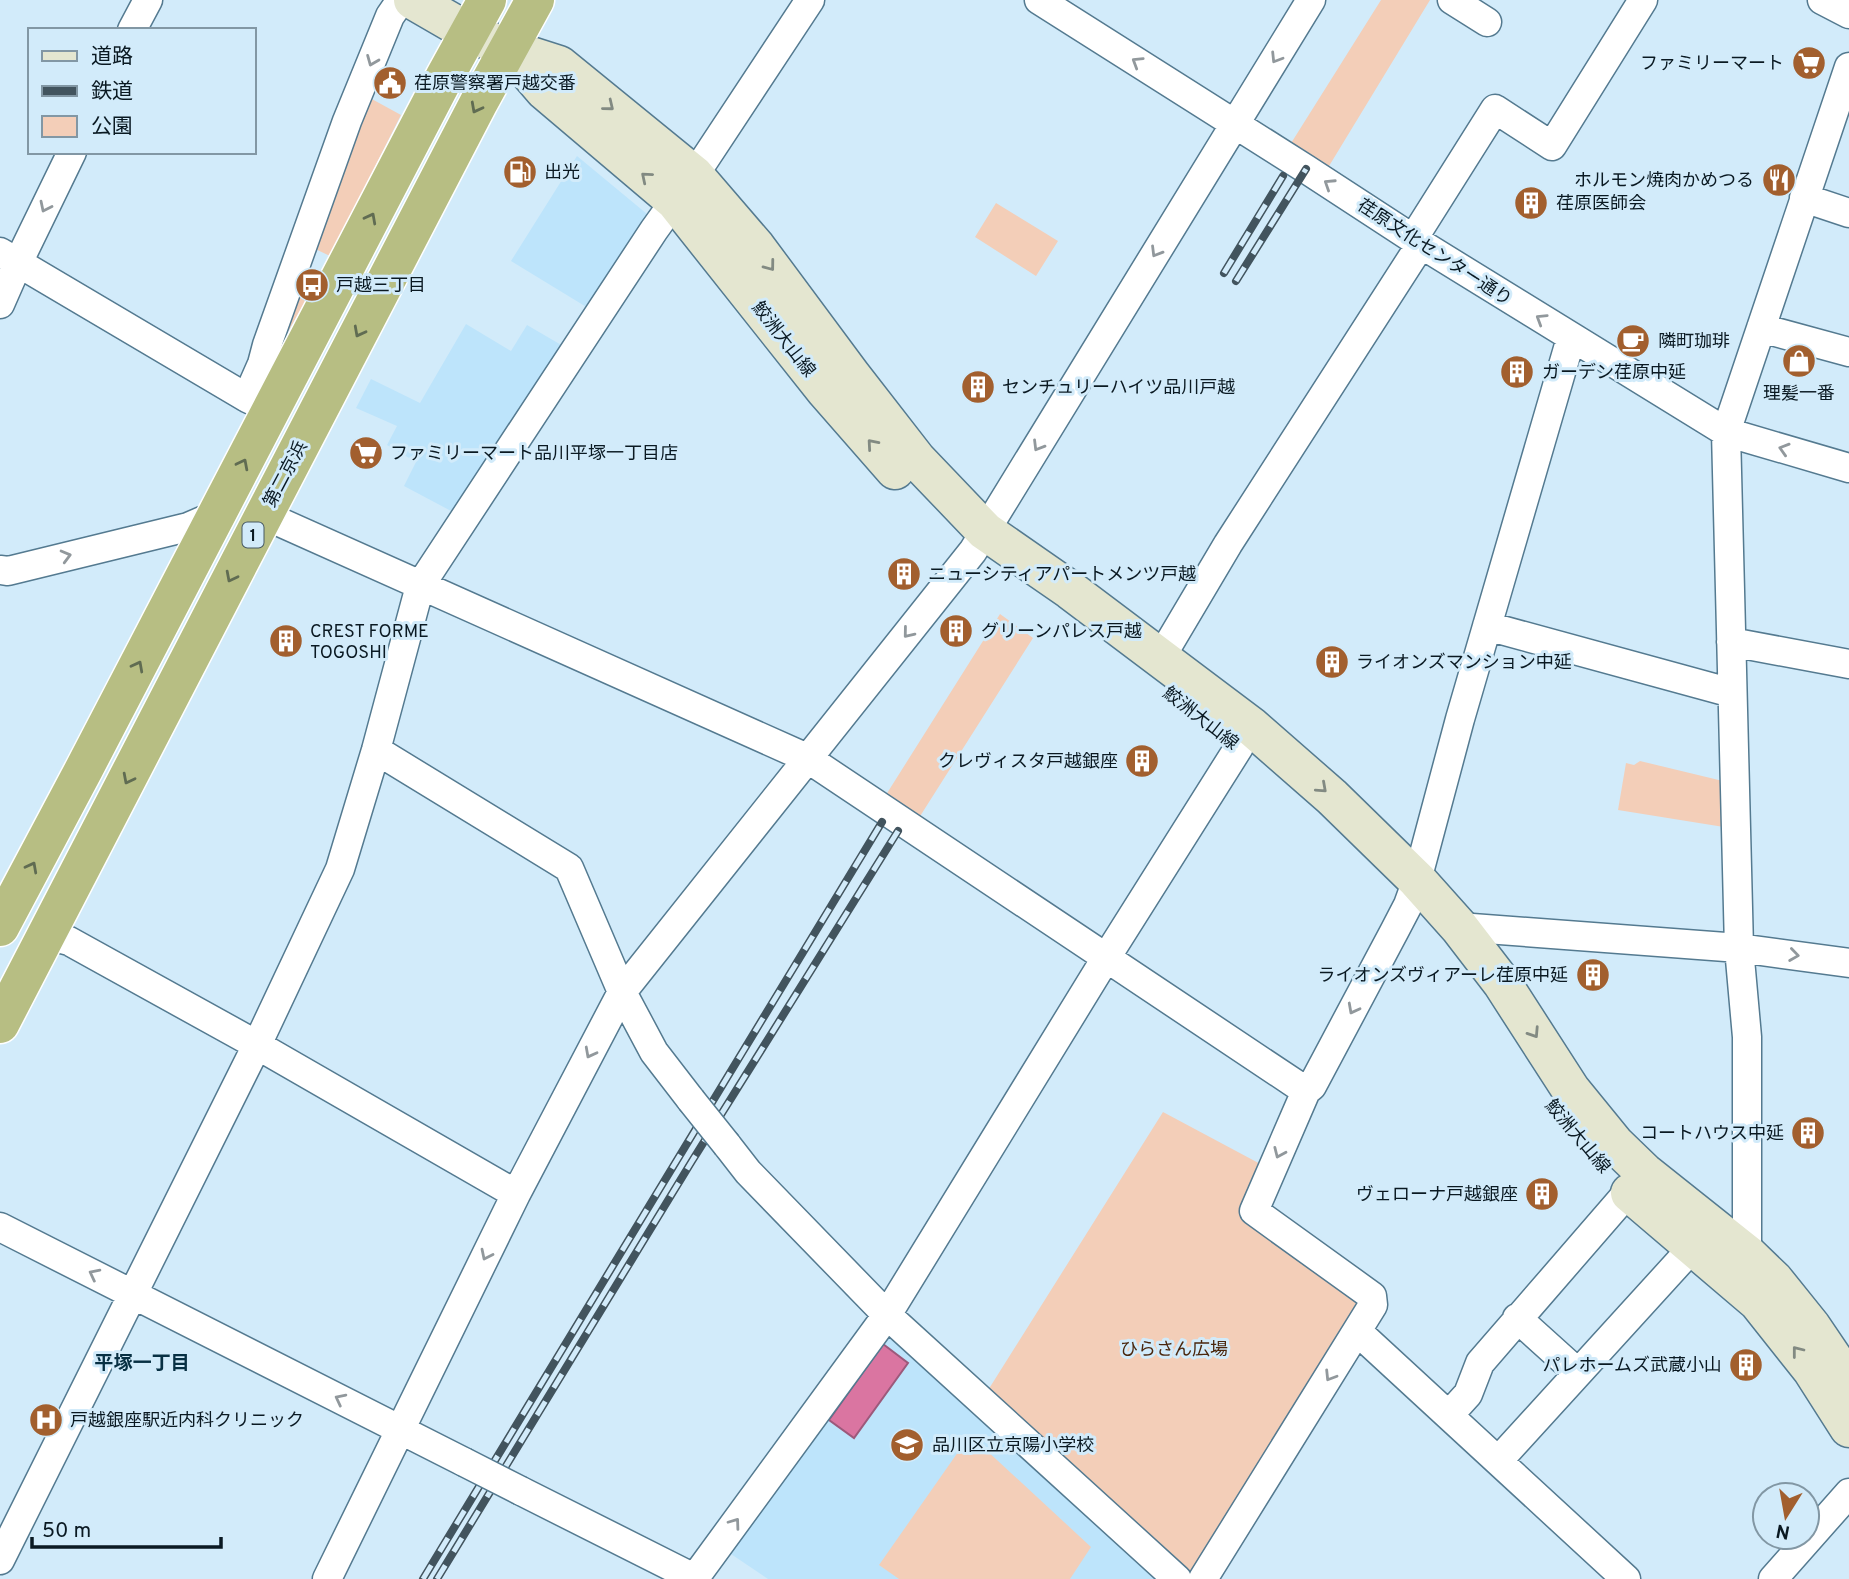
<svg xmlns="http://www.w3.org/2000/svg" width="1849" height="1579" viewBox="0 0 1849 1579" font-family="Overpass,'Noto Sans JP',sans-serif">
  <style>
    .built { fill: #bde4fb }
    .green { fill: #f3ceb8 }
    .water { fill: #da75a1; stroke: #9c597b; stroke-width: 2 }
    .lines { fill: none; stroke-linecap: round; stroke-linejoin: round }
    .minor-casing { stroke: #547a90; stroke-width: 31 }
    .secondary-casing { stroke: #547a90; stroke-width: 41 }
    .trunk-casing { stroke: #fff; stroke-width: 41 }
    .minor { stroke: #fff; stroke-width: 28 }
    .secondary { stroke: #e4e6d0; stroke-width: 38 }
    .trunk { stroke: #b7be83; stroke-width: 38 }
    .rail-casing { stroke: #42545e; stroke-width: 8 }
    .rail { stroke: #d2ebfa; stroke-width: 5; stroke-dasharray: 16; stroke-linecap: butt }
    .minor-bridge-casing { stroke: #547a90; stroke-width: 31; stroke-linecap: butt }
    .minor-bridge { stroke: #fff; stroke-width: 28 }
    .oneway { stroke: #91989c }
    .oneway2 { stroke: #828a82 }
    .oneway3 { stroke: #606c52 }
    .labels { text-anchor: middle; stroke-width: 6; stroke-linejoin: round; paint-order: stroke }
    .shield { fill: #d2ebfa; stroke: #465863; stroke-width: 2 }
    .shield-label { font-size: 16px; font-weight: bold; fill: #0a1922 }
    .poi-label { font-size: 18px; fill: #0a1922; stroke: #d2ebfa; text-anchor: start }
    .street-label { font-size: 18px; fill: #0a1922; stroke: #d2ebfa }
    .park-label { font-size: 18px; fill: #4a260c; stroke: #d2ebfa }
    .neighbourhood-label { font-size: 19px; font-weight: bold; fill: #083043; stroke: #d2ebfa }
  </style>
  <rect width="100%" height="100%" fill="#d2ebfa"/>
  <path class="built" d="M577,156l70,58 -59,94 -77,-47z
    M466,324l45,27 16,-26 36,21 -110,166 -49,-26 12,-24 -29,-17 10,-19 -41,-18 15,-29 49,24z
    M889,1334l271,245h-392l-40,-27z"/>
  <path class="green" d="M1381,0h49l-104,171 -38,-23z
    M370,98l31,17 -71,141 -21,-10z
    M996,203l62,38 -22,35 -61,-39z
    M303,265l18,8 -42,75z
    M1000,614l33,24 -116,183 -33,-23z
    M1640,761l87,21 3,46 -112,-18 8,-47 8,2z
    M1163,1112l103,55 -21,49 111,78 2,16 -165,267 -208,-182z
    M970,1435l121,112 -21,32h-171l-20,-14z"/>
  <path class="water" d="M883,1344l25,19 -54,75 -25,-18z"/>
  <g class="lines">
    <g class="minor-casing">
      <path id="minor" d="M1039,0l267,169 115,75 305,188 123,36
        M1452,0l35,22
        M1822,0l27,14
        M132,30l16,-30
        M1804,198l45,15
        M1413,239l82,-130 57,37 91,-146
        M0,252l247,146 15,7
        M0,304l18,-41 54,-111
        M1761,328l88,24
        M247,398l15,-34 5,-19 80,-224 43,-105 11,-16
        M264,515l543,243 499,333
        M0,570l8,1 180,-44 28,-12
        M1487,626l245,67
        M1731,642l118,22
        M1161,657l67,-113 193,-300
        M376,750l193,118 53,124 32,60 37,48
        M1459,927l280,21 110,15
        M46,935l23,6 188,104 259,149
        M727,1145l21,27 139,143 290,264
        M0,1227l464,235
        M1745,1268l2,-14v-217l-8,-89 -13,-516 123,-365
        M1517,1318l61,55
        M1358,1332l268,247
        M1449,1415l19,-21 12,-31 149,-172
        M1498,1461l195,-214
        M521,1491l175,88
        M0,1560l257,-515 83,-176 36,-119 44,-164 234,-356 51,-71 105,-159
        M327,1579l189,-385 106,-202 351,-441 338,-551
        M694,1579l193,-264 219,-357 133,-211
        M1203,1579l170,-274 -1,-9 -118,-85 52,-120 6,-5 83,-156 13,-25 9,-25 43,-161 111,-381
        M1773,1579l76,-86"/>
    </g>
    <g class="secondary-casing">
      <path id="secondary" d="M413,0l57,33 39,16 50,16 135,110 62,72 95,128 66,85 68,71 85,59 182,137 80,70 85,83 42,47 43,56 69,107 44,54 29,28 103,82 27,26 37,46 38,56
        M509,49l35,41 131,111 150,189 70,80
        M1630,1193l128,109 54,68 37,58"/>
    </g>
    <g class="trunk-casing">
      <path id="trunk" d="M0,927l84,-158 360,-691 43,-78
        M0,1024l264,-509 215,-413 56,-102"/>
    </g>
    <use href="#minor" class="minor"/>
    <use href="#secondary" class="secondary"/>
    <use href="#trunk" class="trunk"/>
    <g class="rail-casing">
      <path id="rail" d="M1224,273l59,-97
        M1236,281l70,-112
        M423,1579l459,-757
        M437,1579l255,-418 206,-330"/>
    </g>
    <use href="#rail" class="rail"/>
    <g class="minor-bridge-casing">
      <path id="minor-bridge" d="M691,1100l36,45
        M464,1462l57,29"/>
    </g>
    <use href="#minor-bridge" class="minor-bridge"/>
  </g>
  <defs><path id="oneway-chevron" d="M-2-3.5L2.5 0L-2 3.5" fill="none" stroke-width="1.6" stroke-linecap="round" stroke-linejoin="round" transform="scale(1.75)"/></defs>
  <g class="oneway">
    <use href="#oneway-chevron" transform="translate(1276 58) rotate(122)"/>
    <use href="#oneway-chevron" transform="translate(372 61) rotate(112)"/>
    <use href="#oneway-chevron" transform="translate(1137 62) rotate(-148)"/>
    <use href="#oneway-chevron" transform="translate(1329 184) rotate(-147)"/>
    <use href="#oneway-chevron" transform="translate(45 207) rotate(116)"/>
    <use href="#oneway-chevron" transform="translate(1156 252) rotate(121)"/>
    <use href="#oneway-chevron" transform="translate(1541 319) rotate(-148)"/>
    <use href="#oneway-chevron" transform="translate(1038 446) rotate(121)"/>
    <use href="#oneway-chevron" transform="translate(1784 449) rotate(-163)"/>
    <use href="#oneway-chevron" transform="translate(66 556) rotate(-15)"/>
    <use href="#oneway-chevron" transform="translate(908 633) rotate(129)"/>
    <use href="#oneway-chevron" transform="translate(1794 955) rotate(8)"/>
    <use href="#oneway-chevron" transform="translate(1353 1009) rotate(118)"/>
    <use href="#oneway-chevron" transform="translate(590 1053) rotate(118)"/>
    <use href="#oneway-chevron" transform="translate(1279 1153) rotate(114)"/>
    <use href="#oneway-chevron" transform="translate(486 1255) rotate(116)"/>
    <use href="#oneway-chevron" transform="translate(94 1274) rotate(-153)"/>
    <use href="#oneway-chevron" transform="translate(1330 1376) rotate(122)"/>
    <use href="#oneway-chevron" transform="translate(340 1399) rotate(-153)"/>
    <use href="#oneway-chevron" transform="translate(735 1523) rotate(-54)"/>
  </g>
  <g class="oneway2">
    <use href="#oneway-chevron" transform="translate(609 106) rotate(39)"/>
    <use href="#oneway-chevron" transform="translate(646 177) rotate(-140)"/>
    <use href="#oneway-chevron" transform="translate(770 266) rotate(53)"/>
    <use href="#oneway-chevron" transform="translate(872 444) rotate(-131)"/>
    <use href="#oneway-chevron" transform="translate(1322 788) rotate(42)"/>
    <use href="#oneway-chevron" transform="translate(1534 1033) rotate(57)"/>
    <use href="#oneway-chevron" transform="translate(1797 1351) rotate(-128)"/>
  </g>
  <g class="oneway3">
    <use href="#oneway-chevron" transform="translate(476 108) rotate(118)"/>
    <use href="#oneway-chevron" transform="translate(371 218) rotate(-62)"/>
    <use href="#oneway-chevron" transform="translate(359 332) rotate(118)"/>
    <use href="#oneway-chevron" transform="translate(243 464) rotate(-63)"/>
    <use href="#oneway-chevron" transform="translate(231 577) rotate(117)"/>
    <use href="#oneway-chevron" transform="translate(138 666) rotate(-62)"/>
    <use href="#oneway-chevron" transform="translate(128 779) rotate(117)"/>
    <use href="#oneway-chevron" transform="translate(32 867) rotate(-62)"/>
  </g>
  <defs>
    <g id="supermarket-disc" transform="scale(1.75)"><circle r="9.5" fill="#a25f2e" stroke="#d2ebfa"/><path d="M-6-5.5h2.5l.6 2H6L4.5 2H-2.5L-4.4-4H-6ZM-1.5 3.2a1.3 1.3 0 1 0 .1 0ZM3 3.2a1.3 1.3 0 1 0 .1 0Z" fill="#fff"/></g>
    <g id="civic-disc" transform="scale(1.75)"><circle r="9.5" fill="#a25f2e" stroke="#d2ebfa"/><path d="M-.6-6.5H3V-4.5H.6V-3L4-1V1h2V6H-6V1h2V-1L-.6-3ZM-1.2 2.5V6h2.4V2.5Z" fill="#fff"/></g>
    <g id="fuel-disc" transform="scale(1.75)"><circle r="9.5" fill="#a25f2e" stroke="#d2ebfa"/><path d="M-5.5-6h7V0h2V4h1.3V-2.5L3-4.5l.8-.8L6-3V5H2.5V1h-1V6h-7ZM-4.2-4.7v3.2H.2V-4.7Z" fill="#fff"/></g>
    <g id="restaurant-disc" transform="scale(1.75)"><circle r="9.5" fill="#a25f2e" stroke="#d2ebfa"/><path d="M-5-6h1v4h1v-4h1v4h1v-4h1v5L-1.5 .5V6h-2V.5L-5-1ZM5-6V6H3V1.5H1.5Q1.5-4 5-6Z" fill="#fff"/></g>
    <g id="building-disc" transform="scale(1.75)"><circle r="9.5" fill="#a25f2e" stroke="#d2ebfa"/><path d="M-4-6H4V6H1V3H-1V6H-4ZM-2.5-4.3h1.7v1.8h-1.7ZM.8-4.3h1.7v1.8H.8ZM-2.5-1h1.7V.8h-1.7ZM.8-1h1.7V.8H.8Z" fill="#fff"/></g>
    <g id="bus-disc" transform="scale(1.75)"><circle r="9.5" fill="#a25f2e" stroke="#d2ebfa"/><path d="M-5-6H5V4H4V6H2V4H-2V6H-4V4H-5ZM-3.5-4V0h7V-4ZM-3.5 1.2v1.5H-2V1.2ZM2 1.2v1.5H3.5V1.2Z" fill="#fff"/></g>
    <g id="cafe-disc" transform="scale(1.75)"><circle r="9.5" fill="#a25f2e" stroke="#d2ebfa"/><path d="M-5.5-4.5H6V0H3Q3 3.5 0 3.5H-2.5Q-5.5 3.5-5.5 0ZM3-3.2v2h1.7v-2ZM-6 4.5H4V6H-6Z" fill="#fff"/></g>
    <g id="shop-disc" transform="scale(1.75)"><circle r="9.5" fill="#a25f2e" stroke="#d2ebfa"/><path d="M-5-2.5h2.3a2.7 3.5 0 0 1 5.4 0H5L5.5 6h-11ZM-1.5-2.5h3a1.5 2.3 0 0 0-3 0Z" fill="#fff"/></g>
    <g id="hospital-disc" transform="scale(1.75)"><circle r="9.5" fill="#a25f2e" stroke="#d2ebfa"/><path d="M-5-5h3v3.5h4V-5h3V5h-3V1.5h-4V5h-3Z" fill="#fff"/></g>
    <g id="school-disc" transform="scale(1.75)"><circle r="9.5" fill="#a25f2e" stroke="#d2ebfa"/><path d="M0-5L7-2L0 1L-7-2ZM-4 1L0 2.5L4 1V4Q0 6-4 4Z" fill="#fff"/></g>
  </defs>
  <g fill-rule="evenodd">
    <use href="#supermarket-disc" x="1809" y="63"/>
    <use href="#civic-disc" x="390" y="83"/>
    <use href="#fuel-disc" x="520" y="172"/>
    <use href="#restaurant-disc" x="1779" y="180"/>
    <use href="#building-disc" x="1531" y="203"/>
    <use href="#bus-disc" x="312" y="285"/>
    <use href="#cafe-disc" x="1633" y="341"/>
    <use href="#shop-disc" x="1799" y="361"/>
    <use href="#building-disc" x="1517" y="372"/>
    <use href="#building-disc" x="978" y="387"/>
    <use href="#supermarket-disc" x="366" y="453"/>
    <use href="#building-disc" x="904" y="574"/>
    <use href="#building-disc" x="956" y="631"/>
    <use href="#building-disc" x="286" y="641"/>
    <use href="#building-disc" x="1332" y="662"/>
    <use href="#building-disc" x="1142" y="761"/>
    <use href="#building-disc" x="1593" y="975"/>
    <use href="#building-disc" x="1808" y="1133"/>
    <use href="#building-disc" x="1542" y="1194"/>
    <use href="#building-disc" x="1746" y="1365"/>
    <use href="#hospital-disc" x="46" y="1420"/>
    <use href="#school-disc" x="907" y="1445"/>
  </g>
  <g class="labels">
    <rect class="shield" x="242.5" y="522.5" width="21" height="25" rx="5"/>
    <g class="shield-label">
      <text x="253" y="541">1</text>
    </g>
    <g class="poi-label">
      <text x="1784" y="69" text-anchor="end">ファミリーマート</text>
      <text x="414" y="89">荏原警察署戸越交番</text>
      <text x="544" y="178">出光</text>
      <text x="1754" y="186" text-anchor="end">ホルモン焼肉かめつる</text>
      <text x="1556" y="209">荏原医師会</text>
      <text x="336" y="291">戸越三丁目</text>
      <text x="1658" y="347">隣町珈琲</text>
      <text x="1542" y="378">ガーデン荏原中延</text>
      <text x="1002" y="393">センチュリーハイツ品川戸越</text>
      <text x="1799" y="399" text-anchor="middle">理髪一番</text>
      <text x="390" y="459">ファミリーマート品川平塚一丁目店</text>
      <text x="928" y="580">ニューシティアパートメンツ戸越</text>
      <text x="310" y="637">CREST FORME<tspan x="310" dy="21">TOGOSHI</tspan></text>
      <text x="981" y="637">グリーンパレス戸越</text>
      <text x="1356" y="668">ライオンズマンション中延</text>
      <text x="1118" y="767" text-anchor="end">クレヴィスタ戸越銀座</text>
      <text x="1568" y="981" text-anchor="end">ライオンズヴィアーレ荏原中延</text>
      <text x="1784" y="1139" text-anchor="end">コートハウス中延</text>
      <text x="1518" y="1200" text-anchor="end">ヴェローナ戸越銀座</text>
      <text x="1722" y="1371" text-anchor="end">パレホームズ武蔵小山</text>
      <text x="70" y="1426">戸越銀座駅近内科クリニック</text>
      <text x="932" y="1451">品川区立京陽小学校</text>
    </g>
    <g class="street-label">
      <text transform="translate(1435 252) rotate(33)" y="6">荏原文化センター通り</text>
      <text transform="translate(784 339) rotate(52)" y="6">鮫洲大山線</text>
      <text transform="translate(285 474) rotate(-62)" y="6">第二京浜</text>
      <text transform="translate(1201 718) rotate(38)" y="6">鮫洲大山線</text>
      <text transform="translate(1578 1136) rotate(50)" y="6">鮫洲大山線</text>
    </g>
    <g class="park-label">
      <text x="1174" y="1355">ひらさん広場</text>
    </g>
    <g class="neighbourhood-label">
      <text x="142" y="1369">平塚一丁目</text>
    </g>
  </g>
  <rect x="28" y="28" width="228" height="126" fill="#d2ebfa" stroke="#8297a4" stroke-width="2"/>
  <rect x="42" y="51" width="35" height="10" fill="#e4e6d0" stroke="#8297a4" stroke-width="2"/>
  <text x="91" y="63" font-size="21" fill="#0a1922">道路</text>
  <rect x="42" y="86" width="35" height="10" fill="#42545e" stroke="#8297a4" stroke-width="2"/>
  <text x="91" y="98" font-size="21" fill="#0a1922">鉄道</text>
  <rect x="42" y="116" width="35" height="21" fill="#f3ceb8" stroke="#8297a4" stroke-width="2"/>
  <text x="91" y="133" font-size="21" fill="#0a1922">公園</text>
  <g transform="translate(1786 1516) rotate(191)"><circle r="33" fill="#d2ebfa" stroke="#8297a4" stroke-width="2"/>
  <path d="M0-5L12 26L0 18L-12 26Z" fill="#a25f2e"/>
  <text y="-10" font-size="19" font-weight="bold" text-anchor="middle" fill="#0a1922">N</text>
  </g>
  <path d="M32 1537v10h189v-10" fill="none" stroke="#0a1922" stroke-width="3.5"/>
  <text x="42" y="1537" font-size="21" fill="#0a1922" stroke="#d2ebfa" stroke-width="5" paint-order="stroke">50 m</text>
</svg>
